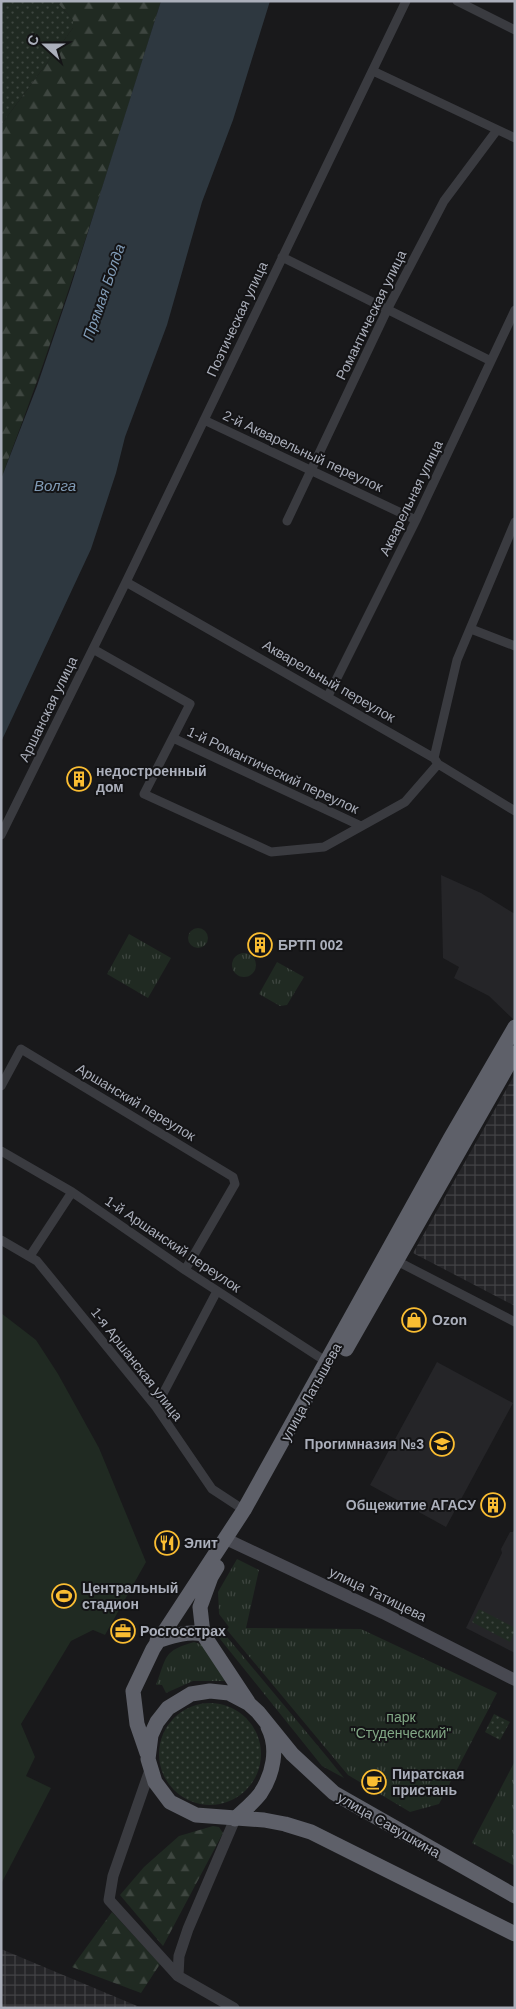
<svg xmlns="http://www.w3.org/2000/svg" width="516" height="2009" viewBox="0 0 516 2009" font-family="Helvetica,sans-serif">
  <style>
    .built { fill: #252528 }
    .industrial { fill: url(#industrial-grid) }
    .grass { fill: url(#grass-dots) }
    .forest { fill: url(#forest-firs) }
    .park { fill: url(#park-tufts) }
    .pitch { fill: #202a22 }
    .water { fill: #2e3840 }
    .lines { fill: none; stroke-linecap: round; stroke-linejoin: round }
    .minor { stroke: #3a3b40; stroke-width: 9 }
    .tertiary { stroke: #3a3b40; stroke-width: 11 }
    .secondary { stroke: #484951; stroke-width: 12 }
    .trunk { stroke: #5e6069; stroke-width: 15 }
    .labels { text-anchor: middle; stroke-width: 4; stroke-linejoin: round; paint-order: stroke }
    .street-label { font-size: 14px; fill: #abafbb; stroke: #141416 }
    .poi-label { font-size: 14px; font-weight: bold; fill: #abafbb; stroke: #141416; text-anchor: start }
    .park-label { font-size: 14px; fill: #81a785; stroke: #141416 }
    .water-label { font-size: 15px; font-style: italic; fill: #819cb7; stroke: #141416 }
  </style>
  <defs>
    <pattern id="industrial-grid" width="8" height="8" patternUnits="userSpaceOnUse" patternTransform="scale(1.25)"><rect width="8" height="8" fill="#252528"/><path d="M0 4h8M4 0v8" fill="none" stroke="#424245"/></pattern>
    <pattern id="grass-dots" width="8" height="8" patternUnits="userSpaceOnUse" patternTransform="scale(1.25)"><rect width="8" height="8" fill="#202a22"/><path d="M2 2h.1M6 6h.1" fill="none" stroke="#3e4640" stroke-width="1.8" stroke-linecap="round"/></pattern>
    <pattern id="forest-firs" width="22" height="20" patternUnits="userSpaceOnUse" patternTransform="scale(1.25)"><rect width="22" height="20" fill="#202a22"/><path d="M5 1l3.5 6h-7zM16 11l3.5 6h-7z" fill="#3e4640"/></pattern>
    <pattern id="park-tufts" width="24" height="20" patternUnits="userSpaceOnUse" patternTransform="scale(1.25)"><rect width="24" height="20" fill="#202a22"/><path d="M3 7l-1-3M5 7V3M7 7l1-3M15 17l-1-3M17 17v-4M19 17l1-3" fill="none" stroke="#3e4640"/></pattern>
  </defs>
  <rect width="100%" height="100%" fill="#19191b"/>
  <path class="built" d="M441,875l40,18 34,21v107l-26,-25 -35,-18 5,-11 -16,-9z
    M437,1362l76,41 -67,124 -76,-42z
    M515,1529v124l-49,-25 36,-75 -1,-4 9,-17h3z"/>
  <path class="industrial" d="M515,1074v232l-102,-53z
    M1,1949l141,59h-141z"/>
  <path class="grass" d="M1,1h55l17,19v8l-72,97z
    M479,1609l36,19v4l-5,10 -38,-20z
    M159 1754a51 51 0 1 1 102 0a51 51 0 1 1-102 0Z
    M494,1714l16,8 -10,18 -15,-8z"/>
  <path class="forest" d="M56,1h105c-50,161 -100,321 -160,478v-354l72,-97v-8z
    M213,1826l6,1 4,6 -60,113 -43,-51 24,-28 35,-31z
    M112,1912l48,52 -19,29 -69,-26z"/>
  <path class="park" d="M188 938a10 10 0 1 1 20 0a10 10 0 1 1-20 0Z
    M129,934l42,24 -23,40 -41,-24z
    M232 965a12 12 0 1 1 24 0a12 12 0 1 1-24 0Z
    M277,962l27,15 -17,28 -7,1 -21,-12z
    M237,1559l22,11 -13,58 115,1 136,64 -58,111 -29,8 -62,-37 -121,-145 2,-3 -10,-13 -1,-22z
    M222,1631l106,127 16,20 -22,-12 -106,-132z
    M194,1642l9,3 24,34 -3,2h-31l-27,12 -4,-8h-6c11,-29 7,-34 38,-43z
    M515,1761v105l-43,-23z"/>
  <path class="pitch" d="M1,1313l35,27 22,34 41,74 47,114 -41,73 -12,-5 -22,11 -50,83 14,33 -9,19 25,12 -50,96z"/>
  <path class="water" d="M161,1h109l-37,119 -31,82 -35,123 -42,112 -9,36 -25,76 -90,193v-263l36,-93 33,-97z"/>
  <g class="lines">
    <path class="minor" d="M457,1l58,29
      M373,71l142,67
      M282,257l209,104
      M204,420l212,100
      M287,521l100,-211 57,-109 53,-71
      M126,582l308,176 4,6 77,47
      M471,629l44,17
      M93,649l97,55 -46,90 127,58 53,-5 81,-45 33,-38
      M328,696l88,-176 99,-210
      M173,738l188,88
      M434,758l23,-98 58,-138
      M1,835l125,-253 280,-581
      M1,1086l20,-37 212,128 2,7 -50,86
      M1,1151l71,41 113,78 142,92
      M1,1240l36,21 119,146 56,82 32,21
      M30,1256l42,-64
      M393,1259l122,63
      M156,1407l61,-116"/>
    <path class="tertiary" d="M151,1767l-38,109 -4,24 69,76 56,32
      M178,1976l1,-20 9,-27 47,-110"/>
    <path class="secondary" d="M226,1539l157,74 132,67"/>
    <path class="trunk" d="M346,1349l169,-296
      M217,1567l-6,10 -11,30 3,27 45,68
      M157,1641c16,-5 29,-10 46,-7
      M147,1753l-10,-29 -4,-33 20,-42 91,-139 206,-371 65,-112
      M235,1819c8,-8 18,-16 25,-25 13,-19 19,-46 8,-67
      M515,1896l-181,-103 -42,-39 -34,-42 -10,-9 -19,-10 -19,-2 -19,3 -23,14 -11,14 -6,13 -3,24 7,23 15,20 26,13 68,5 21,4 26,8 204,102"/>
  </g>
  <defs>
    <g id="building-ring" transform="scale(1.25)"><circle r="9.5" fill="#141416" stroke="#fabd32" stroke-width="1.5"/><path d="M-4-6H4V6H1V3H-1V6H-4ZM-2.5-4.3h1.7v1.8h-1.7ZM.8-4.3h1.7v1.8H.8ZM-2.5-1h1.7V.8h-1.7ZM.8-1h1.7V.8H.8Z" fill="#fabd32"/></g>
    <g id="shop-ring" transform="scale(1.25)"><circle r="9.5" fill="#141416" stroke="#fabd32" stroke-width="1.5"/><path d="M-5-2.5h2.3a2.7 3.5 0 0 1 5.4 0H5L5.5 6h-11ZM-1.5-2.5h3a1.5 2.3 0 0 0-3 0Z" fill="#fabd32"/></g>
    <g id="school-ring" transform="scale(1.25)"><circle r="9.5" fill="#141416" stroke="#fabd32" stroke-width="1.5"/><path d="M0-5L7-2L0 1L-7-2ZM-4 1L0 2.5L4 1V4Q0 6-4 4Z" fill="#fabd32"/></g>
    <g id="restaurant-ring" transform="scale(1.25)"><circle r="9.5" fill="#141416" stroke="#fabd32" stroke-width="1.5"/><path d="M-5-6h1v4h1v-4h1v4h1v-4h1v5L-1.5 .5V6h-2V.5L-5-1ZM5-6V6H3V1.5H1.5Q1.5-4 5-6Z" fill="#fabd32"/></g>
    <g id="stadium-ring" transform="scale(1.25)"><circle r="9.5" fill="#141416" stroke="#fabd32" stroke-width="1.5"/><path d="M0-5a6.5 5 0 1 0 0 10a6.5 5 0 1 0 0-10ZM-3.5-1.8h7v3.6h-7Z" fill="#fabd32"/></g>
    <g id="office-ring" transform="scale(1.25)"><circle r="9.5" fill="#141416" stroke="#fabd32" stroke-width="1.5"/><path d="M-6-3h4V-5.5h4V-3h4V5H-6ZM-1-4.5V-3h2v-1.5ZM-6 0V1H6V0Z" fill="#fabd32"/></g>
    <g id="cafe-ring" transform="scale(1.25)"><circle r="9.5" fill="#141416" stroke="#fabd32" stroke-width="1.5"/><path d="M-5.5-4.5H6V0H3Q3 3.5 0 3.5H-2.5Q-5.5 3.5-5.5 0ZM3-3.2v2h1.7v-2ZM-6 4.5H4V6H-6Z" fill="#fabd32"/></g>
  </defs>
  <g fill-rule="evenodd">
    <use href="#building-ring" x="79" y="779"/>
    <use href="#building-ring" x="260" y="945"/>
    <use href="#shop-ring" x="414" y="1320"/>
    <use href="#school-ring" x="442" y="1444"/>
    <use href="#building-ring" x="493" y="1505"/>
    <use href="#restaurant-ring" x="167" y="1543"/>
    <use href="#stadium-ring" x="64" y="1596"/>
    <use href="#office-ring" x="123" y="1631"/>
    <use href="#cafe-ring" x="374" y="1782"/>
  </g>
  <g class="labels">
    <g class="street-label">
      <text transform="translate(371 315) rotate(-64)" y="5">Романтическая улица</text>
      <text transform="translate(237 319) rotate(-65)" y="5">Поэтическая улица</text>
      <text transform="translate(303 451) rotate(25)" y="5">2-й Акварельный переулок</text>
      <text transform="translate(411 498) rotate(-64)" y="5">Акварельная улица</text>
      <text transform="translate(329 681) rotate(30)" y="5">Акварельный переулок</text>
      <text transform="translate(48 709) rotate(-64)" y="5">Аршанская улица</text>
      <text transform="translate(273 770) rotate(25)" y="5">1-й Романтический переулок</text>
      <text transform="translate(136 1102) rotate(31)" y="5">Аршанский переулок</text>
      <text transform="translate(173 1244) rotate(34)" y="5">1-й Аршанский переулок</text>
      <text transform="translate(137 1364) rotate(52)" y="5">1-я Аршанская улица</text>
      <text transform="translate(311 1392) rotate(-61)" y="5">улица Латышева</text>
      <text transform="translate(378 1594) rotate(26)" y="5">улица Татищева</text>
      <text transform="translate(389 1825) rotate(30)" y="5">улица Савушкина</text>
    </g>
    <g class="poi-label">
      <text x="96" y="776">недостроенный<tspan x="96" dy="16">дом</tspan></text>
      <text x="278" y="950">БРТП 002</text>
      <text x="432" y="1325">Ozon</text>
      <text x="424" y="1449" text-anchor="end">Прогимназия №3</text>
      <text x="476" y="1510" text-anchor="end">Общежитие АГАСУ</text>
      <text x="184" y="1548">Элит</text>
      <text x="82" y="1593">Центральный<tspan x="82" dy="16">стадион</tspan></text>
      <text x="140" y="1636">Росгосстрах</text>
      <text x="392" y="1779">Пиратская<tspan x="392" dy="16">пристань</tspan></text>
    </g>
    <g class="park-label">
      <text x="401" y="1722">парк<tspan x="401" dy="16">"Студенческий"</tspan></text>
    </g>
    <g class="water-label">
      <text transform="translate(104 292) rotate(-71)" y="5">Прямая Болда</text>
      <text x="55" y="491">Волга</text>
    </g>
  </g>
  <rect width="516" height="2009" fill="none" stroke="#abafbb" stroke-width="5"/>
  <g transform="translate(45 45) rotate(291)" stroke="#141416" stroke-width="4" paint-order="stroke">
  <path d="M0-4L9 19L0 12L-9 19Z" fill="#abafbb"/>
  <text y="-8" font-size="14" font-weight="bold" text-anchor="middle" fill="#abafbb">С</text>
  </g>
</svg>
